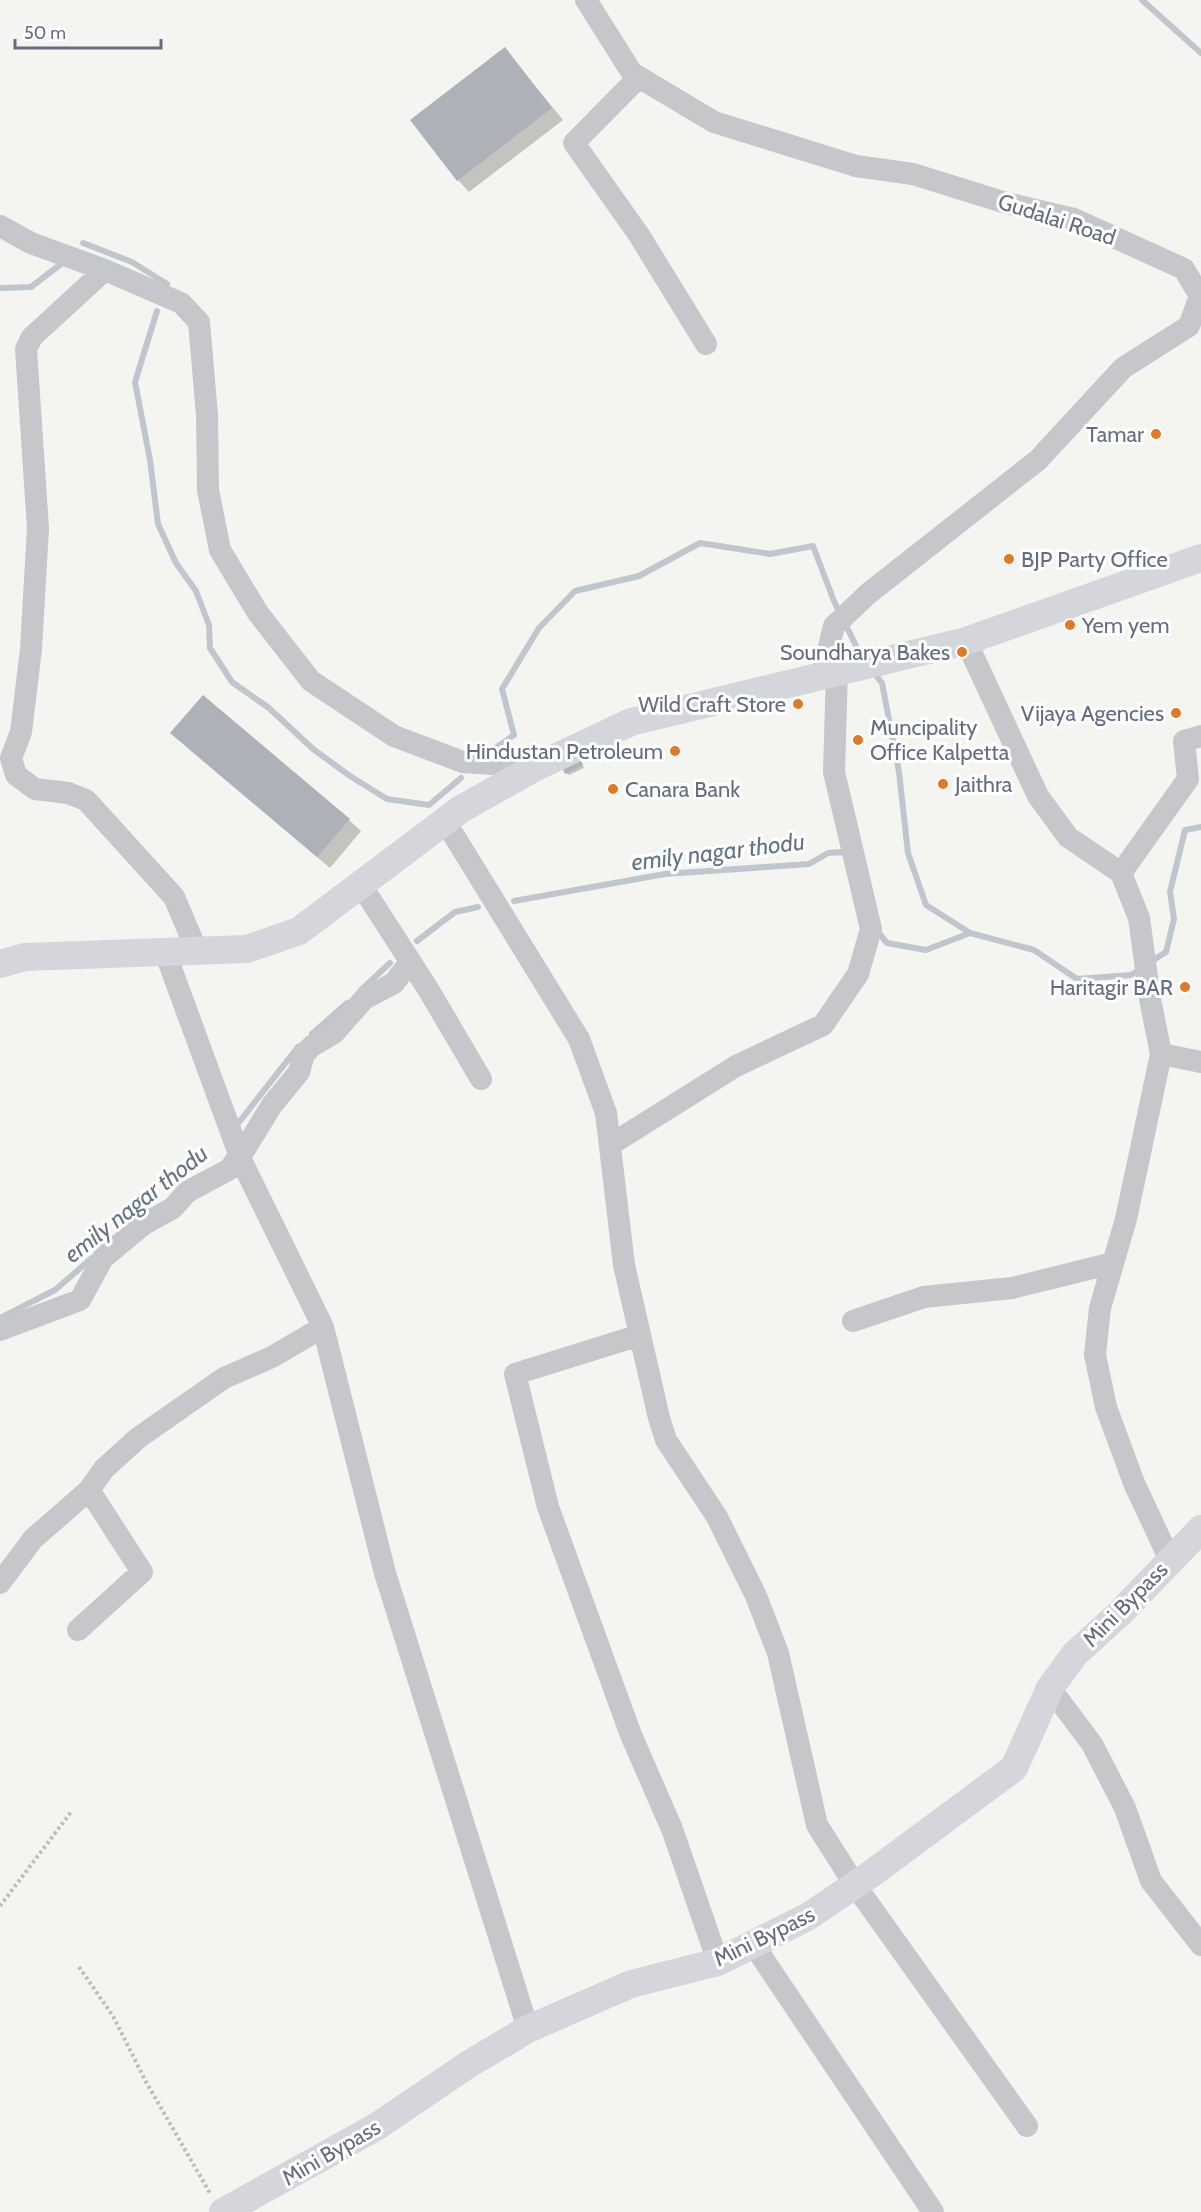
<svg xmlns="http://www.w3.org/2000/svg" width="1201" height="2212" viewBox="0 0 1201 2212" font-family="Cabin,sans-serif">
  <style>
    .shadow { fill: #0003 }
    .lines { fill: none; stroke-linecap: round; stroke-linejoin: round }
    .stream { stroke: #bfc6cd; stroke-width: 6 }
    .building { fill: #adb2b9 }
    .path { stroke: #bcbdc0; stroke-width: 4; stroke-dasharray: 3 3; stroke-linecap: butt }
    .minor { stroke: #c5c7cb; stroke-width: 22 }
    .major { stroke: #d4d6dc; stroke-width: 28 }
    .poi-dot { fill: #e27724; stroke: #fff; stroke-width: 2 }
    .labels { text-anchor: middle; stroke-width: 6; stroke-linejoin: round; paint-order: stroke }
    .street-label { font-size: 22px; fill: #646e82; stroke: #fff }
    .poi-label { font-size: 22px; fill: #646e82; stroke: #fff; text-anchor: end }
    .water-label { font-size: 24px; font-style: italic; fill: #647686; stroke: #fff }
  </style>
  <rect width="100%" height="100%" fill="#f4f5f1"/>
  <path class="shadow" d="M505,49l58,71 -94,72 -11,-12z
    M184,745l165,75 12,11 -31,37z
    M582,763l2,5 -15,7 -3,-2z"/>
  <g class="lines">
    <path class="stream" d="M1142,0l59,53
      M83,243l49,19 35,22
      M0,288l31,-1 30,-23
      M157,311l-22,71 15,78 8,64 18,39 20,28 13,34 1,23 22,34 37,26 44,41 37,27 37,23 42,6 32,-27
      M874,673l8,10 17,89 9,81 18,52 44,28 64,17 43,29 54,-4 10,-6
      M494,749l20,-14 -12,-46 37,-61 36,-37 64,-15 61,-33 70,11 43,-8 21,55 28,57
      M514,901l151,-27 144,-10 19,-11 17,-1 1,3
      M878,932l9,11 39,7 44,-17
      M417,941l38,-29 23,-5
      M1149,963l17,-11 8,-33 -4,-27 15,-62 16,-3
      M361,990l29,-27
      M312,1034l35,-31
      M236,1126l62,-79
      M0,1318l55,-28 37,-32"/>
  </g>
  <path class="building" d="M505,47l47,61 -95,73 -47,-61z
    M203,695l147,124 -33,38 -147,-124z
    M580,759l3,6 -18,9 -3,-7z"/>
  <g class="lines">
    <path class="path" d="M0,1906l71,-94
      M79,1967l34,49 32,64 66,115"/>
    <path class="minor" d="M586,0l46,73 82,49 142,44 57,8 93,29 68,16 110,50 16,27 -11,30 -66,42 -85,92 -169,133 -35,33 -12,49
      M639,77l-65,66 65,92 67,109
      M0,226l31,17 74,27 76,33 18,19 8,93 1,75 12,60 38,63 53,68 83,55 69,26 73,5
      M105,270l-73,67 -6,12 12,179 -7,121 -10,83 -10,26 5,17 19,14 33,4 18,7 88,97 23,54
      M966,641l72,155 30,41 53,36 18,45 11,81 11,55 -35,165 -26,89 -5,47 11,52 28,76 36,77
      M445,821l134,218 27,74 18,152 35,153 7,22 51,77 39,79 22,57 39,172 38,60 172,241
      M1121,873l67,-94 -4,-38 17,-5
      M361,885l67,104 53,90
      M165,952l77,210 81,165 62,246 143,456
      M1161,1054l40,8
      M610,1145l126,-79 87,-41 35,-51 13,-45 -37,-157 3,-101
      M240,1157l32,-52 27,-33 5,-18 8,-8 22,-13 30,-34 30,-16 16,-21
      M853,1321l71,-24 88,-9 101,-25
      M0,1330l80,-30 23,-42 41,-34 29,-16 14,-16 43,-23 9,-14
      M640,1335l-125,39 33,133 83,228 41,94 46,133
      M0,1583l33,-44 56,-49
      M78,1630l64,-58 -53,-82 15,-21 34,-31 86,-60 48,-21 51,-30
      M1050,1688l42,56 33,64 26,73 50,64
      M753,1944l180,268"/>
    <path class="major" d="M0,964l25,-7 222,-8 52,-18 162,-122 75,-42 95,-45 335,-81 235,-83
      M223,2212l153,-85 93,-63 59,-35 103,-45 87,-22 91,-46 62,-42 143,-106 36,-80 25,-34 45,-41 81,-84"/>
  </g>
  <g class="poi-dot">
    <circle cx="1156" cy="434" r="6"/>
    <circle cx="1009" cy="559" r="6"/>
    <circle cx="1070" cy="625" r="6"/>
    <circle cx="962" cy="652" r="6"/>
    <circle cx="798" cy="704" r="6"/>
    <circle cx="1176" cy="713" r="6"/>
    <circle cx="858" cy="740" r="6"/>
    <circle cx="675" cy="751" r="6"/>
    <circle cx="943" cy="784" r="6"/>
    <circle cx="613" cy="789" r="6"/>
    <circle cx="1185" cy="987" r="6"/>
  </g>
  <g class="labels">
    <g class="street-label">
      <text transform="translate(1057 219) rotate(18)" y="8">Gudalai Road</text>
      <text transform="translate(1125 1604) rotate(-45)" y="8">Mini Bypass</text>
      <text transform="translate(764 1936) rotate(-26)" y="8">Mini Bypass</text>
      <text transform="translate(331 2152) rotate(-30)" y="8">Mini Bypass</text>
    </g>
    <g class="poi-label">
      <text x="1144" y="442">Tamar</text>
      <text x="1021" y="567" text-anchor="start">BJP Party Office</text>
      <text x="1082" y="633" text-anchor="start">Yem yem</text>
      <text x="950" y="660">Soundharya Bakes</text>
      <text x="786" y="712">Wild Craft Store</text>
      <text x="1164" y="721">Vijaya Agencies</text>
      <text x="870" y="735" text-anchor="start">Muncipality<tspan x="870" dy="25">Office Kalpetta</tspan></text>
      <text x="663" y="759">Hindustan Petroleum</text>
      <text x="955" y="792" text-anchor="start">Jaithra</text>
      <text x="625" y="797" text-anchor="start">Canara Bank</text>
      <text x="1173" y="995">Haritagir BAR</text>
    </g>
    <g class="water-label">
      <text transform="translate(718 852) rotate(-7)" y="8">emily nagar thodu</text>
      <text transform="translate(136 1204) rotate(-38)" y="8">emily nagar thodu</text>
    </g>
  </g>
  <path d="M15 39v9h146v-9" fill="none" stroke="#646e82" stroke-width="3"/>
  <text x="24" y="39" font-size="18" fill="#646e82" stroke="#ffffff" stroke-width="4.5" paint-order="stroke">50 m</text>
</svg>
